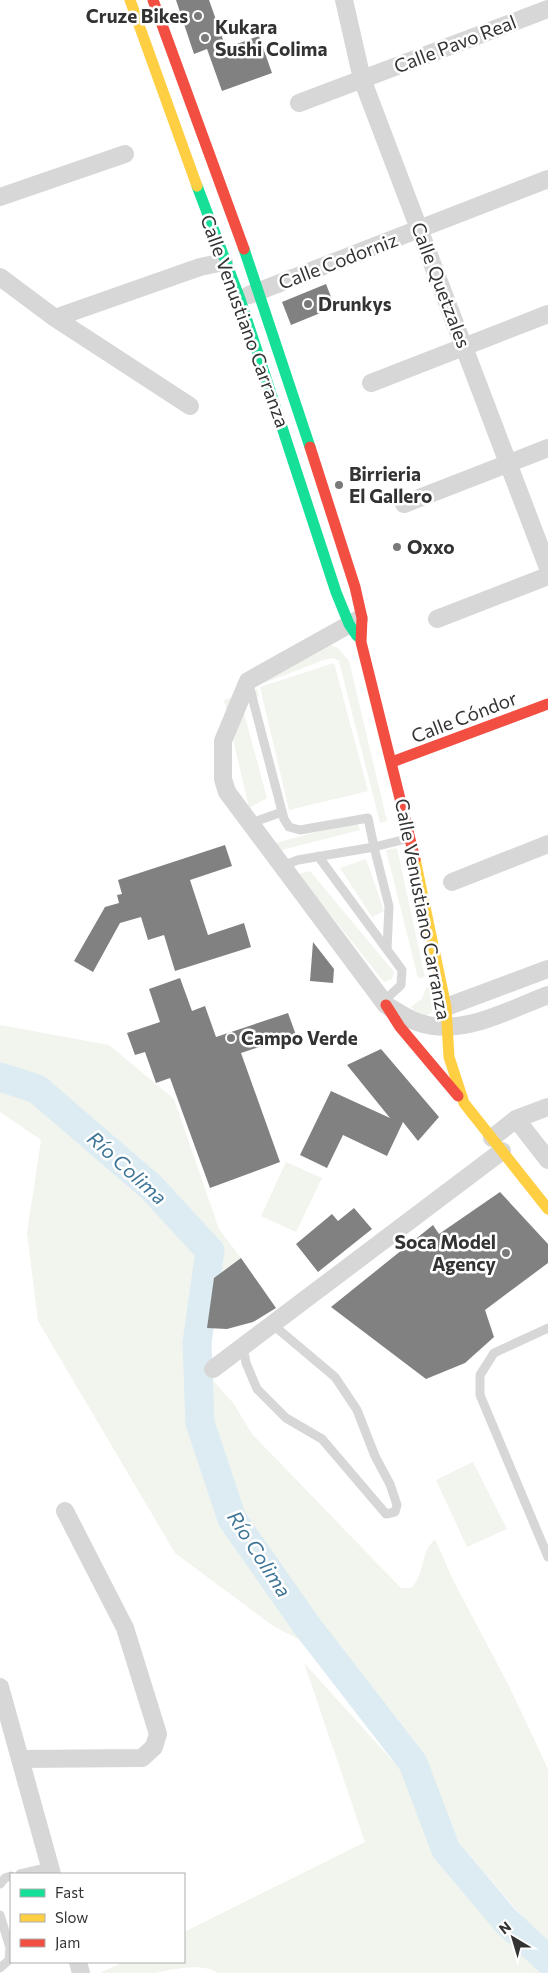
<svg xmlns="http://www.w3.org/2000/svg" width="548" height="1973" viewBox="0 0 548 1973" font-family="Commissioner,sans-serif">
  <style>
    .green { fill: #f1f5ed }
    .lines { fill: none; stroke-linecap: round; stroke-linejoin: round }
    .river { stroke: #ddebf3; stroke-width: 29 }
    .building { fill: #818181 }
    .lane { stroke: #d7d7d7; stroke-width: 9 }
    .street { stroke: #d7d7d7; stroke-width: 18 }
    .fast { stroke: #16e098; stroke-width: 11 }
    .slow { stroke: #ffcf43; stroke-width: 11 }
    .jam { stroke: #f24e42; stroke-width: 11 }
    .poi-dot { fill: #7a7a7a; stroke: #fff; stroke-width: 2 }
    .labels { text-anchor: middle; stroke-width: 5; stroke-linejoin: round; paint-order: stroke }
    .poi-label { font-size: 19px; font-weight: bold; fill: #333; stroke: #fff; text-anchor: start }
    .street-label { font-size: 19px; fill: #333; stroke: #fff }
    .water-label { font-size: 20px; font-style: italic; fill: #3f7597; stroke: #fff }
  </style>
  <rect width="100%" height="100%" fill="#fff"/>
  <path class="green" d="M330,645l8,3 11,13 38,160 -7,2 -41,-162 -6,-3 -9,2 -94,36 89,-48z
    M334,663l34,128 -79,19 -29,-123z
    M257,689l2,7 -18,6 26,96 -18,10 -25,-108z
    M357,821l3,9 -78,20 -6,-7z
    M397,848l28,129 -7,1 -32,-128z
    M366,859l18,52 -12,6 -32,-49z
    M310,871l84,101 -2,7 -8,3 -86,-108z
    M426,988l4,1 2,23 -4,3h-9l-8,-8 11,-8z
    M0,1025l109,20 65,54 45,130 22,29 -27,20 -13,89 33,37 18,30 149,154h10c14,-13 9,-35 24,-49l18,41 56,106 39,83v173l-22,-21 -67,-78 -36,-90 -76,-89 -74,-38 -98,-73 -137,-232 -11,-88 14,-93 -41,-28z
    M286,1162l36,16 -26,54 -35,-16z
    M473,1462l34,67 -40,18 -31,-67z
    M304,1663l96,106 37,88 79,91 27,25h-325c-18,-11 -44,-3 -64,0 -17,0 -37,0 -54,0l23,-11h61v-30l181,-90z"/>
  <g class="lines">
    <path class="river" d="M0,1077l37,12 115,99 58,63 -13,92 3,80 32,96 75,107 106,137 33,87 60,71 42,39"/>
  </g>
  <path class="building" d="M176,0h33l17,48 33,-12 13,37 -50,18 -15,-42 -13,5z
    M326,284l9,23 -44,18 -9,-23z
    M225,845l7,21 -42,14 18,55 36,-12 7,24 -76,24 -11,-36 -16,5 -7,-23 -21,6 -27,49 -19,-11 31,-54 14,-4 -2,-8 5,-1 -4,-14z
    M313,942l21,27 -1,14 -23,-2z
    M180,978l12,33 13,-5 11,31 72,-24 8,22 -55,18 39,109 -70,26 -40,-110 -14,5 -11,-31 -10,3 -8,-22 33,-11 -11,-33z
    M381,1049l58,68 -21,24 -15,-19 -16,34 -44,-21 -16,33 -27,-13 31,-64 59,27 -43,-53z
    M500,1192l48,52v19l-63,47 9,27 -29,26 -39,16 -95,-72 102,-82 6,9z
    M354,1208l18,21 -54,43 -22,-28 36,-30 6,7z
    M241,1258l35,50 -23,14 -26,7 -20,-1 7,-50z"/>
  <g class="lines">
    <path class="lane" d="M249,685l35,134 5,8 11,3 68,-12 6,29 -76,13 -16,6
      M251,823l31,-11
      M318,856l84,114 -1,15 -17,16
      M387,950l2,-44 -15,-59 36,-9
      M548,1328l-54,25 -14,22v20l68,162
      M243,1346l3,17 11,26 29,29 36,21 64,75 9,-2 2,-7 -7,-21 -15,-28 -18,-46 -22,-33 -63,-53
      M20,1874l30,-7
      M0,1884l5,-6 6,-2
      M0,1915l10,33 -1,12 -9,8"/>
    <path class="street" d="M344,0l18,79 186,489
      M299,103l249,-94
      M0,197l125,-43
      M0,277l55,41 135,88
      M249,295l299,-116
      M55,318l145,-51 24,-5
      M371,383l177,-69
      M404,504l144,-56
      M359,619l-111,62 -25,60v38l4,13 159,213c10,6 20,13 31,17 44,16 91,-12 131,-27
      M437,619l111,-43
      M452,882l96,-38
      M446,1007l102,-38
      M516,1119l32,41
      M492,1138l24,-19 32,-12
      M213,1369l289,-218
      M0,1687l52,187
      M20,1759l122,-1 12,-11 4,-13 -33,-106 -60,-117
      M78,1962l3,11"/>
    <path class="fast" d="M197,186l43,113 96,293 13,32 8,12
      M244,249l66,198"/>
    <path class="slow" d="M130,0l67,186
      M415,859l31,148 3,50 15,46 84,106"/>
    <path class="jam" d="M153,0l91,249
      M310,447l45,140 7,31 -1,24 54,217
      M392,762l156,-58
      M386,1005l14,22 58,69"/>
  </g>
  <g class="poi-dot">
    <circle cx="198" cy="16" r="5"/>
    <circle cx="205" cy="38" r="5"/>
    <circle cx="308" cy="304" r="5"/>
    <circle cx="339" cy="485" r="5"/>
    <circle cx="397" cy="547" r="5"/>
    <circle cx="231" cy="1038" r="5"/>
    <circle cx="506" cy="1253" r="5"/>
  </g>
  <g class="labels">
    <g class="poi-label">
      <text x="188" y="23" text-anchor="end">Cruze Bikes</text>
      <text x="215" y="34">Kukara<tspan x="215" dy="22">Sushi Colima</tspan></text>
      <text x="318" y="311">Drunkys</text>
      <text x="349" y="481">Birrieria<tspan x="349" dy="22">El Gallero</tspan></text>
      <text x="407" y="554">Oxxo</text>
      <text x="241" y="1045">Campo Verde</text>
      <text x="496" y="1249" text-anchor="end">Soca Model<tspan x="496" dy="22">Agency</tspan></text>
    </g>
    <g class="street-label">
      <text transform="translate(455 44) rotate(-21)" y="7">Calle Pavo Real</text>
      <text transform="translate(338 261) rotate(-21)" y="7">Calle Codorniz</text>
      <text transform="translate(441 285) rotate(69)" y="7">Calle Quetzales</text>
      <text transform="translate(245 321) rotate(70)" y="7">Calle Venustiano Carranza</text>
      <text transform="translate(464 717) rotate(-21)" y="7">Calle Cóndor</text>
      <text transform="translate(423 909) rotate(79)" y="7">Calle Venustiano Carranza</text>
    </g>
    <g class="water-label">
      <text transform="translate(127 1168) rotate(42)" y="7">Río Colima</text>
      <text transform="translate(259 1554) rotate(57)" y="7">Río Colima</text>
    </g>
  </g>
  <rect x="10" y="1873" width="175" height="90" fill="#ffffff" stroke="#adadad"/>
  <rect x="20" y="1889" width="25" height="8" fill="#16e098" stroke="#adadad"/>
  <text x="55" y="1898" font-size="15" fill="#333333">Fast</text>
  <rect x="20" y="1914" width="25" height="8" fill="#ffcf43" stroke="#adadad"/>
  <text x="55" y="1923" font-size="15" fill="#333333">Slow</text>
  <rect x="20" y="1939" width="25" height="8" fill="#f24e42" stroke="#adadad"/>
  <text x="55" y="1948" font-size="15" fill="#333333">Jam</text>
  <g transform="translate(513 1938) rotate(322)" stroke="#ffffff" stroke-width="4" paint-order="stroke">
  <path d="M0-4L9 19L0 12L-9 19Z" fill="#333333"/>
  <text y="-8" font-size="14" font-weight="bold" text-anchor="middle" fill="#333333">N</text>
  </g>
</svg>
